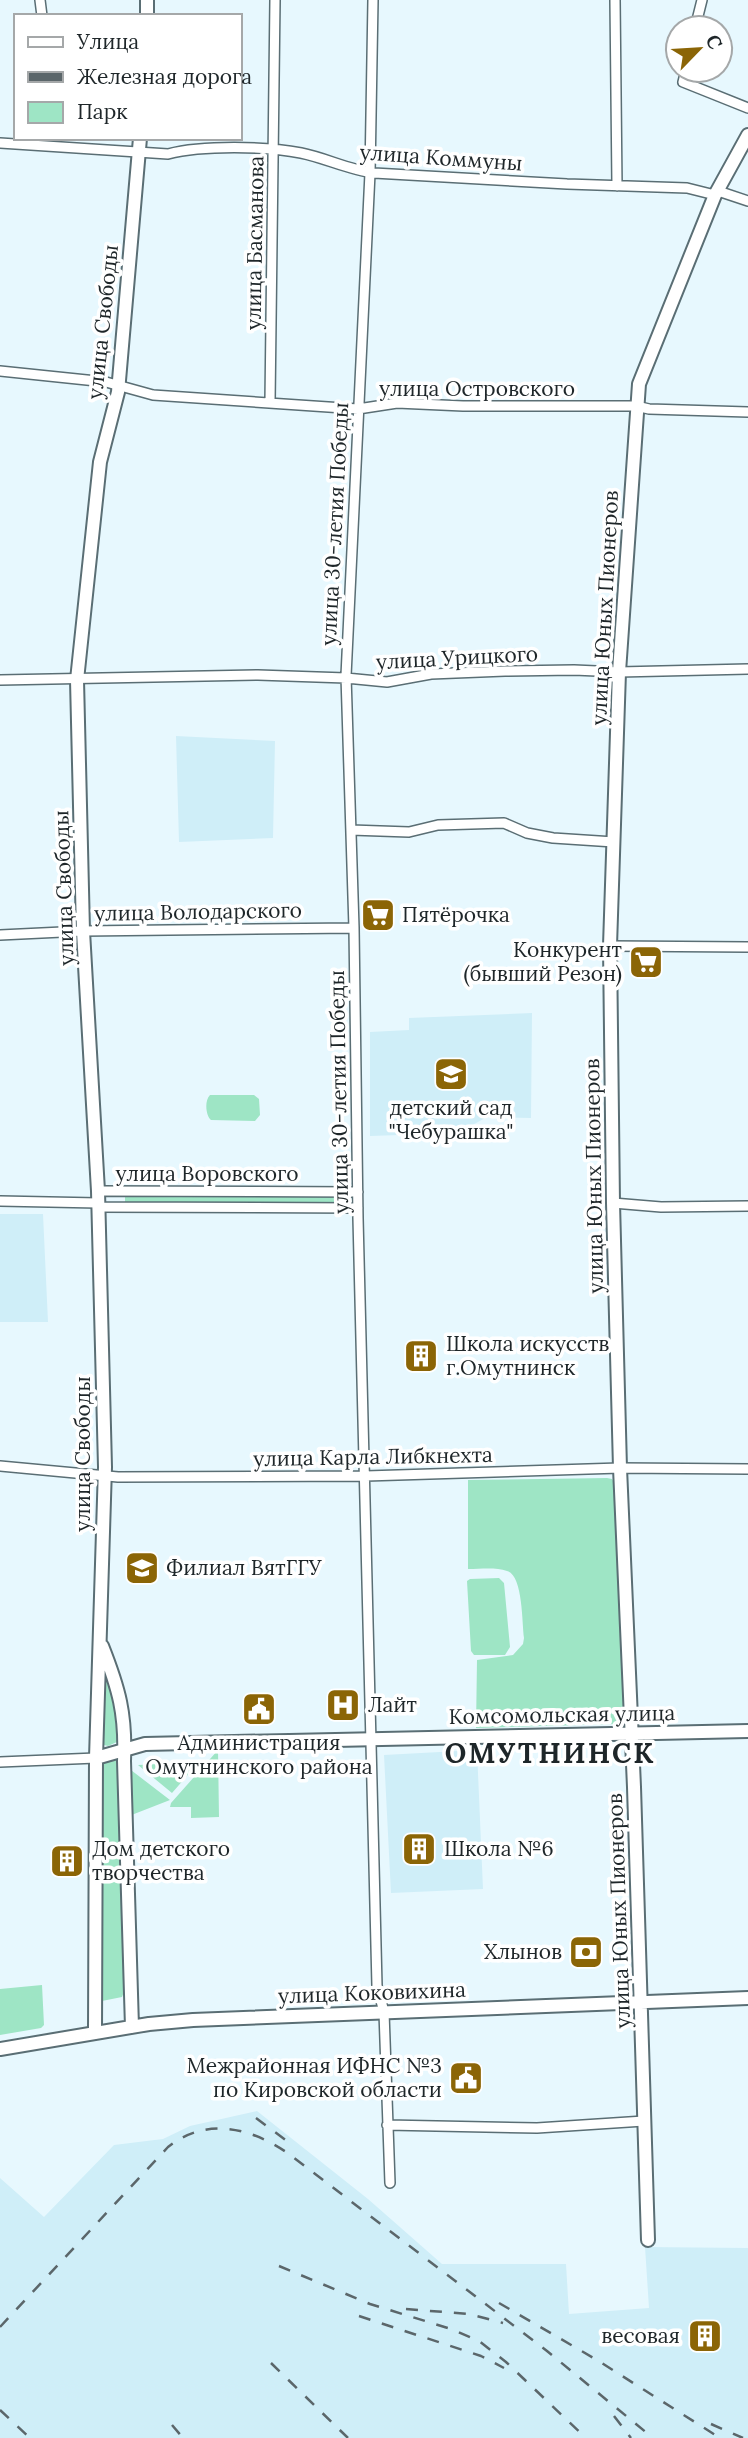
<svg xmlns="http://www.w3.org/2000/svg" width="748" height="2438" viewBox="0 0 748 2438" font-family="Lora,serif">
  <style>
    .built { fill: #cfeef8 }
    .green { fill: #9ee5c5 }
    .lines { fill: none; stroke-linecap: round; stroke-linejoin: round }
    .street-casing { stroke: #5a6e74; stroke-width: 12 }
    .secondary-casing { stroke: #5a6e74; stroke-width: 16 }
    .street { stroke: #fff; stroke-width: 9 }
    .secondary { stroke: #fff; stroke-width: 12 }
    .rail { stroke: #5b666a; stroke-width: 2.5; stroke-dasharray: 12 12; stroke-linecap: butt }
    .labels { text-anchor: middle; stroke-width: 7; stroke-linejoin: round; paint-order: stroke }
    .street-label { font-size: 21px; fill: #1e2629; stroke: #fff }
    .poi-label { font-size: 21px; fill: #1e2629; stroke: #fff; text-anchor: start }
    .district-label { font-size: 28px; font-weight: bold; letter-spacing: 2px; fill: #1e2629; stroke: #fff }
  </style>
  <rect width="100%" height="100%" fill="#e7f8fe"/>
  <path class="built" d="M176,736l99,5 -2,97 -94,4z
    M532,1013l-1,105 -44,-1 -29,16 -88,3v-104l39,-2v-12z
    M0,1214h43l5,108h-48z
    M477,1750l6,139 -92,4 -7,-138z
    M257,2111l111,88 74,65h124l3,50 80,-6 -4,-61 103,1v190h-748v-260l44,39 70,-72 49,-6 27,-13z"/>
  <path class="green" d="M210,1095h44l5,4 1,16 -5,6 -44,-1c-5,-4 -7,-19 -1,-25z
    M125,1196h212v9l-212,-1z
    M607,1478l5,1 4,7 8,229 -7,9 -141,4 1,-68 36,-5 10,-11 1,-6c-2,-15 -1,-63 -17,-67 -11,-4 -26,-2 -39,-2v-89z
    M499,1578l5,5 6,64 -5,8h-31l-3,-4 -4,-70 3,-2z
    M104,1679l3,3 11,34 1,25 -11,5 -8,-2z
    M218,1750l1,67 -28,1v-11h-21l1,-4z
    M117,1760l3,2 6,225 -4,10 -20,4 -2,-2 2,-238z
    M199,1762l-27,31 -34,-28z
    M127,1767l43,33 -41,16z
    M42,1985l2,40 -3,3 -41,7v-46z"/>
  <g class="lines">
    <g class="street-casing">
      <path id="street" d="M40,0l2,16
        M373,0l-3,173 -24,503 8,252 4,290 19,768 7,26 6,171
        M615,0l2,186
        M695,28l7,-28
        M686,70l-3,12 65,26
        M0,143l168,11c34,-9 98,-8 133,-1 25,5 48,17 73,20l193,11 120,4 28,7
        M718,191l30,10
        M0,371l106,11 47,13 205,14 39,-6 66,3h173l13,3 99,3
        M270,402l5,-402
        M0,680l258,-5 88,3 41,4 44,-8 74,-3 69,-1 45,2 129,-3
        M351,830l58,2 29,-7 66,-2 23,10 26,5 61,4
        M0,935l83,-4 271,-3
        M610,946l138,1
        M98,1191l260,1
        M0,1201l98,2
        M613,1203l48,4 87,-1
        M98,1207l260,1
        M0,1466l118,11 248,-1 254,-8 128,1
        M0,1762l96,-4
        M387,2125l150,3 107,-7"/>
    </g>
    <g class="secondary-casing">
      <path id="secondary" d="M147,16v-16
        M102,1646c17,43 24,68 22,115l8,266
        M96,1758l49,-14 603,-13
        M95,2033l1,-275 9,-291 -7,-276 -15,-260 -6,-251 23,-218 18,-70 22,-254
        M0,2049l149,-25 44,-4 555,-22
        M648,2240l-14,-453 -14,-319 -7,-265 -3,-257 9,-274 20,-288 76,-189 33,-60"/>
    </g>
    <use href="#street" class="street"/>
    <use href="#secondary" class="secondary"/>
    <path class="rail" d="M256,2118l35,26
      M279,2266l91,38 81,25 28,12 27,21 80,76
      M499,2303l98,57 123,78
      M406,2309l63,5 34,9
      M359,2316l122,40 23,12
      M0,2327l168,-180c39,-31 84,-19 121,7l258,197 106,87
      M271,2363l77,75
      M0,2410l30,28
      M614,2416l17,22
      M711,2424l32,14
      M172,2425l11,13"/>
  </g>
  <defs>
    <g id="supermarket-square" transform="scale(1.75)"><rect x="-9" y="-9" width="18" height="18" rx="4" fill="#8b6506" stroke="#fff"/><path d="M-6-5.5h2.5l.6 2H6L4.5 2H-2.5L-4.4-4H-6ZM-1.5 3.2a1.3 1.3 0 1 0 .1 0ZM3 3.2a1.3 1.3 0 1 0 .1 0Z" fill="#fff"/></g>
    <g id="school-square" transform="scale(1.75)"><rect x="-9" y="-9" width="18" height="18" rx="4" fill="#8b6506" stroke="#fff"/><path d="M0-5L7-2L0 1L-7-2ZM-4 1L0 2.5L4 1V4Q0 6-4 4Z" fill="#fff"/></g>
    <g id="building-square" transform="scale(1.75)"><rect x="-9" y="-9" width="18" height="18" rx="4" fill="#8b6506" stroke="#fff"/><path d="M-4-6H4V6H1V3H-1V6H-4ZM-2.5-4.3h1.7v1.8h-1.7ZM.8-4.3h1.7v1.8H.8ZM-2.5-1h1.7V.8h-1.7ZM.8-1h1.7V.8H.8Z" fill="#fff"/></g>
    <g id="university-square" transform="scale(1.75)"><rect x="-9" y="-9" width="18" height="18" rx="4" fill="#8b6506" stroke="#fff"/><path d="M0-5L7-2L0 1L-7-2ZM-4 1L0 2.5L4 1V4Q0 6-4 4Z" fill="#fff"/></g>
    <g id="hospital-square" transform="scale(1.75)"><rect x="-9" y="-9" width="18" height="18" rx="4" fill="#8b6506" stroke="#fff"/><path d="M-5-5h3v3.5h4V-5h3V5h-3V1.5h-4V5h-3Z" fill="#fff"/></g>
    <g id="civic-square" transform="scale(1.75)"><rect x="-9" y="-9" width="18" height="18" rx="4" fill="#8b6506" stroke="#fff"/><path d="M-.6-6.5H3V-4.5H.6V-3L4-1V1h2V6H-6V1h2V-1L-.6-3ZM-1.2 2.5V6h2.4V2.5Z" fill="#fff"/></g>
    <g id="bank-square" transform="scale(1.75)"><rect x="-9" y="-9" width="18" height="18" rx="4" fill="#8b6506" stroke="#fff"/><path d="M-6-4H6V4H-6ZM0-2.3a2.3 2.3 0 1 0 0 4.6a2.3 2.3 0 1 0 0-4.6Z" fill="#fff"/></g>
  </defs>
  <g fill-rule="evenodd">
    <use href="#supermarket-square" x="378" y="915"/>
    <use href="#supermarket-square" x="646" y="962"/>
    <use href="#school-square" x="451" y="1074"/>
    <use href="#building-square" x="421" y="1356"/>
    <use href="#university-square" x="142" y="1568"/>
    <use href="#hospital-square" x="343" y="1705"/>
    <use href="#civic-square" x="259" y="1709"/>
    <use href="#building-square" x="419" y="1849"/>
    <use href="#building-square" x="67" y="1861"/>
    <use href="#bank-square" x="586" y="1952"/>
    <use href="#civic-square" x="466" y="2078"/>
    <use href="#building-square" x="705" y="2336"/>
  </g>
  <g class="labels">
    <g class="street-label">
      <text transform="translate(441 158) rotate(4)" y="7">улица Коммуны</text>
      <text transform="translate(255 243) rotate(-89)" y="7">улица Басманова</text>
      <text transform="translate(103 322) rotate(-84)" y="7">улица Свободы</text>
      <text x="477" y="396">улица Островского</text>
      <text transform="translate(335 524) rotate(-87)" y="7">улица 30-летия Победы</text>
      <text transform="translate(605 608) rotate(-87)" y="7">улица Юных Пионеров</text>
      <text transform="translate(457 658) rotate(-3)" y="7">улица Урицкого</text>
      <text transform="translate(64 888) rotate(-92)" y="7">улица Свободы</text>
      <text transform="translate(198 912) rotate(-1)" y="7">улица Володарского</text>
      <text transform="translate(339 1092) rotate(-91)" y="7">улица 30-летия Победы</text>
      <text x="207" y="1181">улица Воровского</text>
      <text transform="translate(594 1176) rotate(-91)" y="7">улица Юных Пионеров</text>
      <text transform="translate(83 1454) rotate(-90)" y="7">улица Свободы</text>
      <text transform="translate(373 1457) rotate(-1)" y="7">улица Карла Либкнехта</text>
      <text transform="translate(562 1715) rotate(-1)" y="7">Комсомольская улица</text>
      <text transform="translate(619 1911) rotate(-92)" y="7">улица Юных Пионеров</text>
      <text transform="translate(372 1993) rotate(-2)" y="7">улица Коковихина</text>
    </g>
    <g class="poi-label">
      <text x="402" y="922">Пятёрочка</text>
      <text x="622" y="957" text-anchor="end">Конкурент<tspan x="622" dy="24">(бывший Резон)</tspan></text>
      <text x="451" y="1115" text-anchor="middle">детский сад<tspan x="451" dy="24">"Чебурашка"</tspan></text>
      <text x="446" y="1351">Школа искусств<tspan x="446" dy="24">г.Омутнинск</tspan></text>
      <text x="166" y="1575">Филиал ВятГГУ</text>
      <text x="368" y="1712">Лайт</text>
      <text x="259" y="1750" text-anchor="middle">Администрация<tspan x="259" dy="24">Омутнинского района</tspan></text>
      <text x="92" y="1856">Дом детского<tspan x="92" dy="24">творчества</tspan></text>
      <text x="444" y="1856">Школа №6</text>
      <text x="562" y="1959" text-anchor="end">Хлынов</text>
      <text x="442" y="2073" text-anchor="end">Межрайонная ИФНС №3<tspan x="442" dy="24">по Кировской области</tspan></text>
      <text x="680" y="2343" text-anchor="end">весовая</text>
    </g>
    <g class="district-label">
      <text x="550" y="1763">ОМУТНИНСК</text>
    </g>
  </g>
  <rect x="14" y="14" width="228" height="126" fill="#ffffff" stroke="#a5a8a9" stroke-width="2"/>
  <rect x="28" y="37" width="35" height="10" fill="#ffffff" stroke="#a5a8a9" stroke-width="2"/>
  <text x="77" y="49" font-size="21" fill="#1e2629">Улица</text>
  <rect x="28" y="72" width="35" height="10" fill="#5b666a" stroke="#a5a8a9" stroke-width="2"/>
  <text x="77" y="84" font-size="21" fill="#1e2629">Железная дорога</text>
  <rect x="28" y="102" width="35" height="21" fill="#9ee5c5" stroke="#a5a8a9" stroke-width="2"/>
  <text x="77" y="119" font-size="21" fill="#1e2629">Парк</text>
  <g transform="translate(699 49) rotate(65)"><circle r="33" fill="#ffffff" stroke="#a5a8a9" stroke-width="2"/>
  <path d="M0-5L12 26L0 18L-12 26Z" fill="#8b6506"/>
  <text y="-10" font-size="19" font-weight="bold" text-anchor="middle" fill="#1e2629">С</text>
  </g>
</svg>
